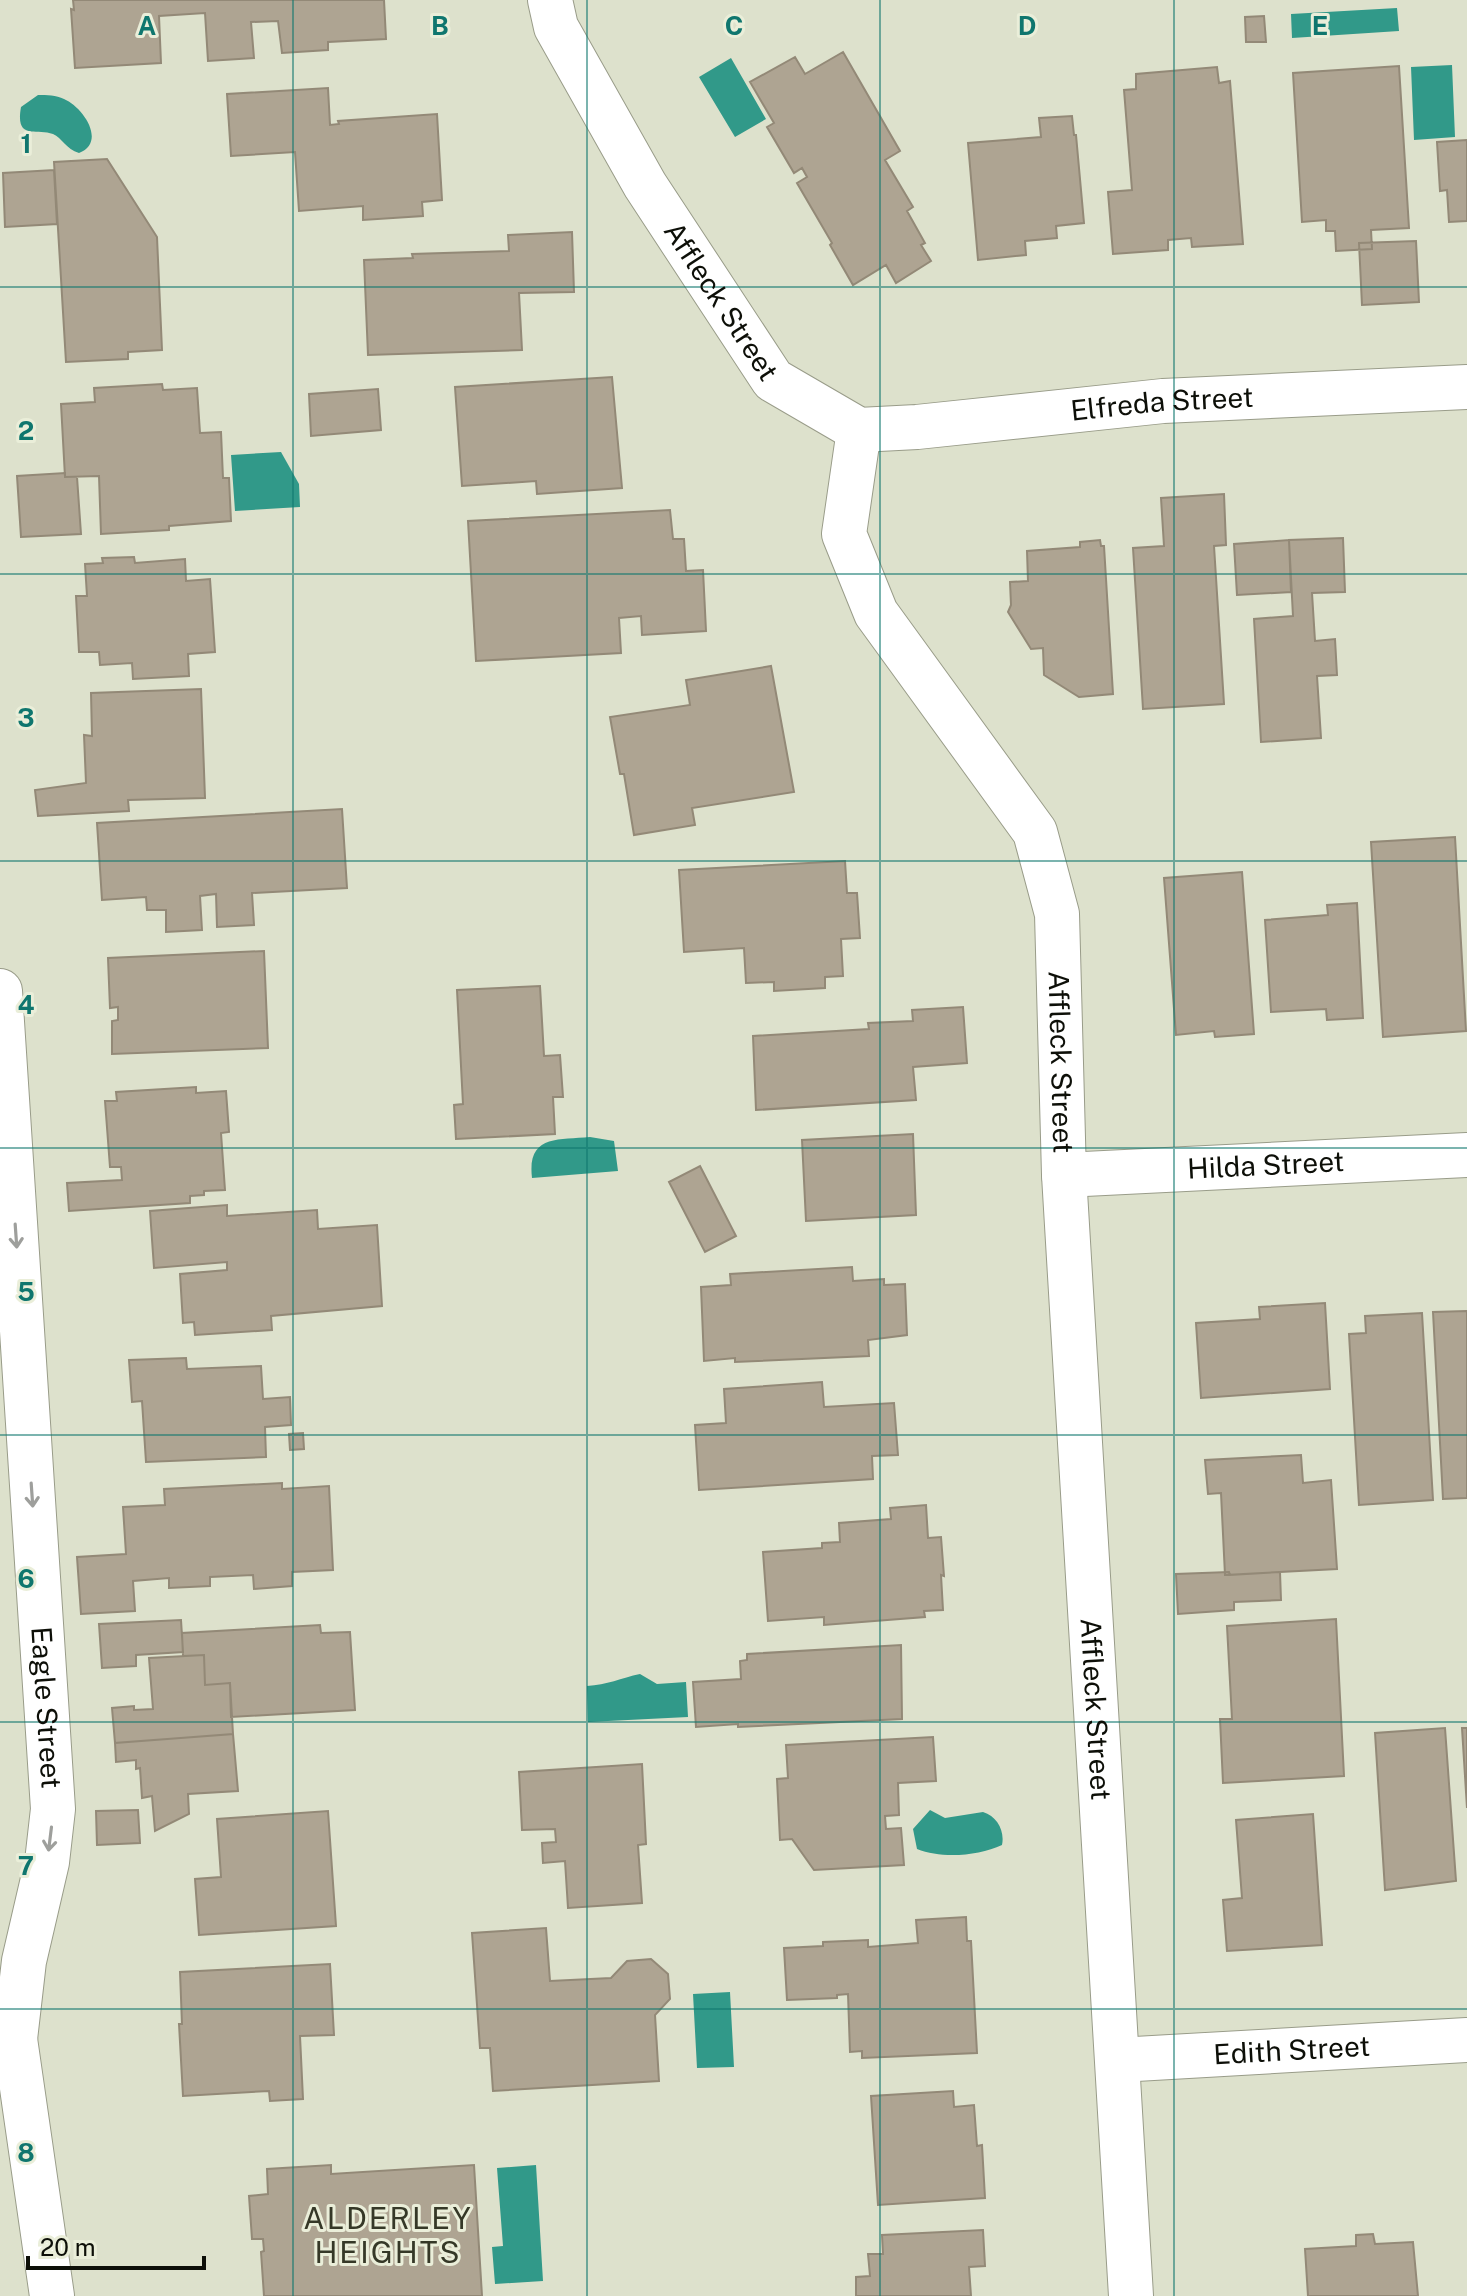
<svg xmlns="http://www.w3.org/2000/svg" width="1467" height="2296" viewBox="0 0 1467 2296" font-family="'Public Sans',sans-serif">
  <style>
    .water { fill: #319989 }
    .building { fill: #aea492; stroke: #938977; stroke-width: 2 }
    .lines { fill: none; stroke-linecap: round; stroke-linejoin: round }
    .street-casing { stroke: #999c89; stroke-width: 46 }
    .secondary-casing { stroke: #999c89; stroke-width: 46 }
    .street { stroke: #fff; stroke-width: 44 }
    .secondary { stroke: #fff; stroke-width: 44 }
    .oneway { stroke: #9e9f9c }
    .grid { fill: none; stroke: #0f766e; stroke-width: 2; stroke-opacity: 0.55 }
    .labels { text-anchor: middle; stroke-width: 6; stroke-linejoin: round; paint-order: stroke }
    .street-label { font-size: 28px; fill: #0d0f08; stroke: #eaeed9 }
    .neighbourhood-label { font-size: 30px; letter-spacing: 2px; fill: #353827; stroke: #eaeed9 }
    .grid-label { font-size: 26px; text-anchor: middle; font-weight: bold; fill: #0f766e; stroke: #eaeed9; stroke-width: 6; stroke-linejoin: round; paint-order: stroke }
  </style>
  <rect width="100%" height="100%" fill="#dde1cc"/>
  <path class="water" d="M1397,8l2,23 -107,7 -1,-24z
    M731,58l35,61 -31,18 -36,-60z
    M1452,65l3,72 -41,3 -3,-73z
    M38,95c9,0 18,0 26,4 19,8 43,43 15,54 -13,-4 -17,-15 -26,-19 -17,-6 -38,7 -32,-27z
    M281,452l18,32 1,23 -65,4 -4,-56z
    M590,1137l24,4 4,30 -86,7c-5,-43 25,-38 58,-41z
    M640,1674l17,10 29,-2 2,35 -100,5 -1,-36c20,-1 34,-8 53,-12z
    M930,1810l15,8 38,-6c14,4 22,19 19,33 -24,11 -60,14 -85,4l-4,-20z
    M730,1992l4,75 -37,1 -4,-74z
    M536,2165l7,116 -48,3 -3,-37 11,-1 -6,-78z"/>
  <path class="building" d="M73,0h311l2,39 -58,3v8l-46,3 -4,-32 -27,1 3,36 -46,3 -3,-48 -46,3 2,47 -86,5 -4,-59 3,1z
    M1264,16l2,26h-20l-1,-25z
    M843,52l57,99 -15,9 28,47 -6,4 18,32 -4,2 10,16 -35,22 -10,-18 -33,20 -23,-40 2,-2 -35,-60 10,-6 -5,-9 -8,5 -27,-46 7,-4 -24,-41 45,-25 10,17z
    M1399,66l10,162 -38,2 1,19 -36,2 -1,-20h-9v-11l-24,2 -9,-149z
    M1217,67l2,16 11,-2 13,163 -51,3 -1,-9 -23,2v10l-55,4 -5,-62 24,-2 -8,-100 12,-1v-15z
    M328,88l2,37 9,-1 -1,-3 99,-7 5,86 -20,2 1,14 -60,4v-14l-64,5 -4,-59 -64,4 -4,-62z
    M1072,116l2,19h2l8,88 -28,3 1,12 -32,3 1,14 -48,5 -10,-117 73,-6 -2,-19z
    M1467,140v81l-18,1 -2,-32 -7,1 -3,-49z
    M107,159l50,78 5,113 -34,2v7l-62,3 -12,-200z
    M54,170l3,54 -52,3 -2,-54z
    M572,232l2,60 -55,1 3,57 -154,5 -4,-95 49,-2 -1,-4 97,-3 -1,-16z
    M1416,241l3,61 -57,3 -3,-62z
    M612,377l10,111 -85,6 -1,-13 -74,5 -7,-99z
    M162,384l1,6 34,-2 3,45 21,-1 2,46h6l2,43 -62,5v4l-68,4 -2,-58 -34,1 -4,-73 34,-2 -1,-14z
    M378,389l3,41 -70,6 -2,-42z
    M65,473v4h12l4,57 -60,3 -4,-61z
    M1224,494l2,51 -12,1 10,158 -81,5 -10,-161 31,-2 -3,-48z
    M670,510l3,29h11l2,32 17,-1 3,61 -64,4 -1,-19 -22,2 2,35 -145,8 -8,-140z
    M1343,538l2,54 -33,1 3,48 20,-2 2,36 -20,1 4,62 -60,4 -7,-123 39,-3 -4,-76z
    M1100,540l1,6h3l9,148 -34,3 -35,-22 -1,-27 -12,1 -23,-37 3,-7 -1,-23 18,-1 -1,-30 53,-4v-5z
    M1289,540l2,52 -54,3 -3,-51z
    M134,557l1,6 50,-4 1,22 24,-2 5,73 -27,2 1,22 -56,3 -1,-16 -32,2 -1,-13h-20l-3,-56h11l-2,-32 18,-1 -1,-5z
    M771,666l23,126 -102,16 3,17 -61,10 -10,-61h-4l-10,-57 80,-12 -4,-25z
    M201,689l4,109 -77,2 1,11 -91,5 -3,-26 51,-7 -2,-48 8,1 -1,-43z
    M342,809l5,79 -95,5 2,32 -37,2 -1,-33 -16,2 2,34 -36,2v-22h-19l-1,-13 -44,3 -5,-77z
    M1455,837l11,194 -83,6 -12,-195z
    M845,861l2,32h10l3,45 -19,1 2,37 -18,1v11l-51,3v-9l-28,1 -2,-35 -60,4 -5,-82z
    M1242,872l12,162 -39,3 -1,-6 -38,4 -12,-157z
    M1357,903l6,115 -36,2 -1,-11 -55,3 -6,-92 63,-5 -1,-10z
    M264,951l4,97 -156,6v-33l6,-1v-13l-8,1 -2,-50z
    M540,986l4,70 16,-1 3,42h-10l2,37 -99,5 -2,-34 9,-1 -6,-114z
    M963,1007l4,56 -54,4 3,33 -160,10 -3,-74 116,-7 -1,-6 45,-2 -1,-11z
    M196,1087v6l30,-2 3,41 -8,1 4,57 -21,1v4l-14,1v7l-121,8 -2,-28 55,-3 -1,-13h-11l-5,-66h12l-1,-9z
    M913,1134l3,81 -110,6 -4,-81z
    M700,1166l36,70 -31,16 -36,-70z
    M227,1205v11l90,-6 1,19 59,-4 5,81 -111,10 1,14 -77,5 -1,-13 -11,1 -3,-49 47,-4v-8l-73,6 -4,-57z
    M852,1267l1,14 31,-2v6l21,-1 2,51 -39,5 1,16 -134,6v-4l-31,3 -3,-74 30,-2 -1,-11z
    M1325,1303l5,86 -129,9 -5,-75 64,-4 -1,-12z
    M1467,1311v187l-24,1 -10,-187z
    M1422,1313l11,187 -74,5 -10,-171 17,-1 -1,-17z
    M186,1358l1,11 74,-3 2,33 27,-2 1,28 -26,2 1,30 -120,5 -4,-61 -10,1 -3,-42z
    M822,1382l2,25 70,-4 4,52 -26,1 1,23 -174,11 -4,-65 31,-2 -2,-34z
    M303,1433l1,16 -14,1 -1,-16z
    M1301,1455l2,28 28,-3 6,89 -112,6 -4,-82 -13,1 -3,-34z
    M282,1483v6l47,-3 4,84 -41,2v14l-38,3 -1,-14 -43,2v9l-41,2v-10l-36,3 2,30 -54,3 -4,-57 49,-3 -3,-47 42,-2 -1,-16z
    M926,1505l2,33 13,-1 3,39 -3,-1 2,35 -19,1 1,6 -101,8v-8l-56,4 -5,-69 59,-4v-5l18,-1 -1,-19 52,-4 -1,-11z
    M1229,1572l1,3 50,-3 1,28 -47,2v8l-56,4 -2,-40z
    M1336,1619l8,157 -121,7 -3,-64h12l-5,-93z
    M181,1620l2,32 -47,3v11l-34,2 -3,-44z
    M320,1625l1,8 29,-1 5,78 -124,7 -1,-34 -25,2 -1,-30 -21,1 -1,-23z
    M901,1645l1,74 -164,8v-3l-42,3 -3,-45 48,-3 -1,-18 7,-1v-6z
    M204,1655l1,30 25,-2 3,51 -118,9 -3,-35 22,-2v4l19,-1 -4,-51z
    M1445,1728l11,153 -71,9 -10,-157z
    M1462,1728h5v80z
    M233,1734l5,57 -50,3 1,20 -34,17 -3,-35 -10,2 -2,-30 -4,1v-9l-20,2 -1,-19z
    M933,1737l3,44 -38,2 1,32 -14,1 1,13 15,-1 3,37 -90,5 -22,-31 -12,1 -3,-61 11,-1 -2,-33z
    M642,1764l4,80 -8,1 4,58 -74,5 -3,-47 -22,2 -1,-20 14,-1 -1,-13 -33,1 -3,-58z
    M138,1810l2,33 -43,2 -1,-34z
    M328,1811l8,115 -137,9 -4,-56 26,-2 -4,-58z
    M1313,1814l9,131 -95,6 -4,-51 19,-2 -6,-78z
    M966,1917l1,24h4l6,112 -115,5v-7l-12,1 -2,-58 -11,1v3l-50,2 -3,-52 39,-2v-4l45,-2v7l50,-4 -2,-23z
    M546,1928l4,53 61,-3 16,-17 24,-2 17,15 2,25 -15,16 4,66 -166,10 -3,-43h-10l-8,-115z
    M330,1964l4,71 -34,1 3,63 -33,2 -1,-10 -86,5 -4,-72h3l-2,-52z
    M953,2091l1,16 20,-2 3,41 5,-1 3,53 -107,7 -7,-109z
    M331,2165v9l143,-9 8,131h-218l-3,-44 3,-1 -1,-12h-11l-3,-43 19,-2 -1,-25z
    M983,2230l2,36 -16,1 2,29h-115v-19l14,-1 -2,-22h15l-1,-19z
    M1373,2234l2,10 38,-2 5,54h-110l-3,-47 51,-3v-11z"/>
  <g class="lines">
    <g class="street-casing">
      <g id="street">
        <path id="s1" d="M859,430l-15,104 32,79 159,219 22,82 7,261 67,1121"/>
        <path id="s2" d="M0,991l53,818 -6,53 -23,99 -9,78"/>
        <path id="s3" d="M1064,1175l403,-20"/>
        <path d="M6,2013l9,26 37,257"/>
        <path id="s4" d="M1118,2060l349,-20"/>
      </g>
    </g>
    <g class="secondary-casing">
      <g id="secondary">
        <path id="s5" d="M550,0l6,27 89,158 128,195 86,50 58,-3 246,-26 304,-14"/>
      </g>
    </g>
    <use href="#street" class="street"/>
    <use href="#secondary" class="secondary"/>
  </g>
  <defs><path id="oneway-shaft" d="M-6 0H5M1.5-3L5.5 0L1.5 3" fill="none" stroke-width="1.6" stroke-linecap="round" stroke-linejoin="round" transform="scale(2)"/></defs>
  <g class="oneway">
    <use href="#oneway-shaft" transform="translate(16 1236) rotate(86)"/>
    <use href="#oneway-shaft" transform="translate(32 1495) rotate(86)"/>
    <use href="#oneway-shaft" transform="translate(50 1839) rotate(97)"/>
  </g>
  <path class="grid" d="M293,0v2296M587,0v2296M880,0v2296M1174,0v2296M0,287h1467M0,574h1467M0,861h1467M0,1148h1467M0,1435h1467M0,1722h1467M0,2009h1467"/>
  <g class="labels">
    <g class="street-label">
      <text dy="10" stroke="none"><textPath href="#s5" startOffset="348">Affleck Street</textPath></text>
      <text dy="10" stroke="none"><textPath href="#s5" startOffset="846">Elfreda Street</textPath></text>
      <text dy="10" stroke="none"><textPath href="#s1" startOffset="694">Affleck Street</textPath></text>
      <text dy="10" stroke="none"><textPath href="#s3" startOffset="202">Hilda Street</textPath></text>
      <text dy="10" stroke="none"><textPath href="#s2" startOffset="718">Eagle Street</textPath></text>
      <text dy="10" stroke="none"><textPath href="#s1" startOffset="1342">Affleck Street</textPath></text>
      <text dy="10" stroke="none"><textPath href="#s4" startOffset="174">Edith Street</textPath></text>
    </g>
    <g class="neighbourhood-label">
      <text x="388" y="2229">ALDERLEY<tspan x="388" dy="34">HEIGHTS</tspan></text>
    </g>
  </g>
  <g class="grid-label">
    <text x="147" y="35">A</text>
    <text x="440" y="35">B</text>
    <text x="734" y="35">C</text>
    <text x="1027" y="35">D</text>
    <text x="1320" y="35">E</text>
    <text x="26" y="153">1</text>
    <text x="26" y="440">2</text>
    <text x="26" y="727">3</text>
    <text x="26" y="1014">4</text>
    <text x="26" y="1301">5</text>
    <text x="26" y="1588">6</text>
    <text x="26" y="1875">7</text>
    <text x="26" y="2162">8</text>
  </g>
  <path d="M28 2256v12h176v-12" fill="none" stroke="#0d0f08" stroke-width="4"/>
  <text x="40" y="2256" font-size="24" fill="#0d0f08" stroke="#eaeed9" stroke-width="6" paint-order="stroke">20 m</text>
</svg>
